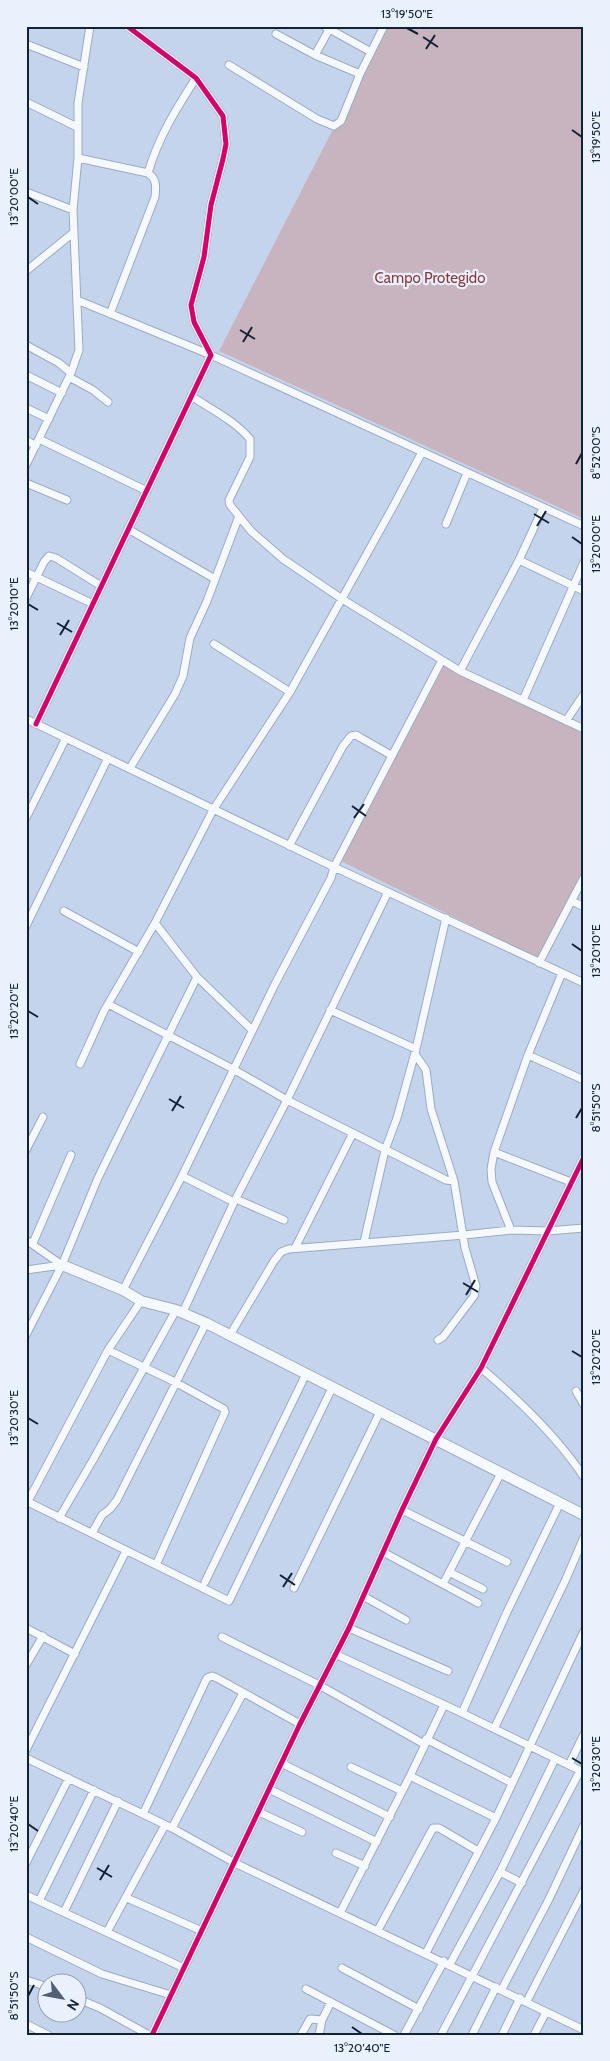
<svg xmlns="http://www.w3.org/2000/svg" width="610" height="2061" viewBox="0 0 610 2061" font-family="Cabin,sans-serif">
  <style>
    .green { fill: #c8b4bf }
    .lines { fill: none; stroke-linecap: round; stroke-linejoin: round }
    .street-casing { stroke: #9daabf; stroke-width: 9 }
    .secondary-casing { stroke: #9daabf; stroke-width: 12 }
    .street { stroke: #f6f9fc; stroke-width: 7 }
    .secondary { stroke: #f6f9fc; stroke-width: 10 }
    .cycleway-casing { stroke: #e9f1fd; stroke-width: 8 }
    .cycleway { stroke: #d6006c; stroke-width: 5 }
    .ticks { fill: none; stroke: #132135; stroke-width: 2 }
    .labels { text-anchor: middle; stroke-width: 4.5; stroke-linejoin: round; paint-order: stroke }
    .park-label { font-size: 15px; fill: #8c383e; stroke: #e9f1fd }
    .neatline { fill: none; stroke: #132135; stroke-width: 2 }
    .ticks-label { font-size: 12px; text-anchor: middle; fill: #132135 }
  </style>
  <rect width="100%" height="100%" fill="#c5d4ed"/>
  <path class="green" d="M386,26h198v493l-365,-168z
    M446,662l86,46 52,25v149l-41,79 -202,-100z"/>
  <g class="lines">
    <g class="street-casing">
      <path id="street" d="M324,26l47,26
        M331,26l-16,29 45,19
        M276,34l39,21
        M26,44l58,23
        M229,65l88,54 17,7 7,-5 19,-47 24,-48
        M26,102l51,25
        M78,158l70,15c10,-35 28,-64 48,-95
        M26,192l47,18
        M26,271l47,-38
        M77,300l134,55 373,171
        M110,314l45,-117c1,-10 2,-18 -7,-24
        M26,345l33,18 12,10
        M26,375l36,18
        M69,377l24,13 15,12
        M191,396c20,13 44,25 59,43v18l-21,43 1,5 21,26 32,28 59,40 118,72 124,58
        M26,408l23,11
        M39,439l108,52
        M26,440l10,6
        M26,465l45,-92 8,-23 -6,-140 5,-52v-55l12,-77
        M26,483l41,17
        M446,524l21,-51
        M128,529l87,50
        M519,560l65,31
        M26,572l67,32
        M26,598l18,-36 5,-6 7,2 45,28
        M214,644l76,48
        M460,671l59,-111 24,-52
        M523,700l61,-138
        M26,719l308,148 250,116
        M566,721l18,-27
        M36,724l175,-369 -17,-33 -3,-17 13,-48 7,-52 12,-46 3,-15 -3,-28 -27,-38 -69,-52
        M130,768l45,-74 8,-18 7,-38 17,-37 32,-85
        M26,818l40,-80
        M289,846l54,-100 8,-10 5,-1 5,3 30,17
        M572,901l12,6
        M64,911l75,41
        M26,926l82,-168
        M539,963l45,-86
        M108,1004l125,65 54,31 159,80 8,1
        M330,1010l86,39
        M252,1030l-55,-53 -42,-54 58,-113 77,-118 104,-187 28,-53
        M415,1054l11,16 5,39 23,72 11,67 11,38 -2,10 -31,41 -5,3
        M528,1055l56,25
        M80,1064l24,-53 51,-88
        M26,1150l17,-33
        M494,1152l77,30
        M182,1176l52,26
        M236,1199l48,21
        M511,1230l-19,-48 -1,-13 3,-17 34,-97 34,-82
        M26,1240l36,25
        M364,1242l21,-92 12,-32 19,-69 30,-131
        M33,1243l38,-88
        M295,1248l58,-115
        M26,1270l36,-5
        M123,1290l59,-114 93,-192 56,-106 3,-11 108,-207
        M183,1312l51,-110 53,-102 101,-208
        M26,1335l36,-70 36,-87 20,-41 79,-160
        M230,1335l44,-74 7,-9 8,-3 175,-14 47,-5 37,1 36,-3
        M108,1350l67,32 49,27 1,3 -69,153
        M481,1368c38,32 75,67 103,109
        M576,1391l8,14
        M26,1501l203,100 103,-213
        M26,1505l82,-155 33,-49
        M402,1510l105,52
        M59,1518l34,-58 83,-150
        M92,1533l10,-18 8,-6 7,-9 89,-177
        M383,1552l95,51
        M449,1572l34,17
        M205,1582l101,-208
        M443,1584l58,-111
        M294,1588l86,-176
        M363,1596l43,24
        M26,1628l49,26
        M349,1628l99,43
        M222,1637l97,48 105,59
        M335,1654l127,59 121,59
        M26,1665l17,-29
        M462,1713l45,-101 53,-109
        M494,1729l72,-150 18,-42
        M426,1739l86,44
        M26,1750l100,-199
        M26,1758l146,70 63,35 349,167
        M281,1763l109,54
        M569,1765l15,-31
        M351,1767l51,24
        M410,1776l86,42
        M269,1789l108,53
        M259,1812l43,20
        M143,1814l64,-136 5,-2 5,2 83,46
        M172,1828l71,-135
        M336,1853l29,13
        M26,1863l43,-85
        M500,1872l22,11
        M26,1895l158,73
        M127,1898l75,33
        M39,1901l55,-111
        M64,1912l54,-111
        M340,1913l70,-137 34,-71
        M378,1930l55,-102h6l39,23
        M107,1932l58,-107
        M26,1937l76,37 69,21
        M426,1953l70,-135 88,-187
        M450,1964l50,-92 55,-113
        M342,1968l77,41
        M26,1980l22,7
        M306,1989l88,46
        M502,1989l47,-90 35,-74
        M78,1999l22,9 49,27
        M527,2001l57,-111
        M26,2024l22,11
        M152,2035l148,-311 49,-96 53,-118 34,-71 45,-71 103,-211
        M301,2035l9,-16 12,1
        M319,2035l3,-15 9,-18
        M404,2035l40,-74
        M441,2035l139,-264
        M472,2035l24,-48
        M502,2035l18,-37
        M534,2035l12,-23"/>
    </g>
    <g class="secondary-casing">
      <path id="secondary" d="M62,1265l61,25 18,11 35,9 30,13 378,192"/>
    </g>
    <use href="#street" class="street"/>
    <use href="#secondary" class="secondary"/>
    <g class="cycleway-casing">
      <path id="cycleway" d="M36,724l175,-369 -17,-33 -3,-17 13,-48 7,-52 12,-46 3,-15 -3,-28 -27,-38 -69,-52
        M152,2035l148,-311 49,-96 53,-118 34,-71 45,-71 103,-211"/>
    </g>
    <use href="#cycleway" class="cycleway"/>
  </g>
  <path class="ticks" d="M407,28l11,6M423,37l15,10M426,49l9,-14M572,130l10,7M28,197l10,7M240,330l15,9M243,342l9,-15M576,464l6,-11M534,514l15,9M537,526l9,-15M572,537l10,7M28,604l10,6M57,623l15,9M60,635l9,-15M352,806l14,10M354,818l10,-14M572,944l10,7M28,1011l10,6M169,1099l15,9M172,1111l9,-15M576,1118l6,-10M463,1283l15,9M466,1295l9,-15M572,1351l10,6M28,1418l10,6M280,1575l15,10M283,1587l9,-14M572,1758l10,6M28,1824l10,7M97,1868l15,9M100,1880l9,-15M28,1996l6,-11M352,2027l10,7"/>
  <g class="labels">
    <g class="park-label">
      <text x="430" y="283">Campo Protegido</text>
    </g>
  </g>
  <rect width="610" height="2061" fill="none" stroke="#e9f1fd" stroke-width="55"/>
  <g transform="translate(62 1998) rotate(122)"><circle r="24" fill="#e9f1fd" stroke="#939ead"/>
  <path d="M0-4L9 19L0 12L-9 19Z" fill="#516075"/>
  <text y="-8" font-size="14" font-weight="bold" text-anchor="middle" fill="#132135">N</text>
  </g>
  <rect x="28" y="28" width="554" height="2006" class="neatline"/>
  <g class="ticks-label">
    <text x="407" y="18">13°19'50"E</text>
    <text transform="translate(596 137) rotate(-90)" y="4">13°19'50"E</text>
    <text transform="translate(14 197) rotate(-90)" y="4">13°20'00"E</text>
    <text transform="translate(596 453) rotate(-90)" y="4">8°52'00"S</text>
    <text transform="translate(596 544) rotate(-90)" y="4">13°20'00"E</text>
    <text transform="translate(14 604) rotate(-90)" y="4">13°20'10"E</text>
    <text transform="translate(596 951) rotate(-90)" y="4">13°20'10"E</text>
    <text transform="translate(14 1011) rotate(-90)" y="4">13°20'20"E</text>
    <text transform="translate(596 1108) rotate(-90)" y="4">8°51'50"S</text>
    <text transform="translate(596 1357) rotate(-90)" y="4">13°20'20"E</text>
    <text transform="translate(14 1418) rotate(-90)" y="4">13°20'30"E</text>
    <text transform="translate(596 1764) rotate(-90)" y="4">13°20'30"E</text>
    <text transform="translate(14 1824) rotate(-90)" y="4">13°20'40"E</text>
    <text transform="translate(14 1996) rotate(-90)" y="4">8°51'50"S</text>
    <text x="362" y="2052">13°20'40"E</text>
  </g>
</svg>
